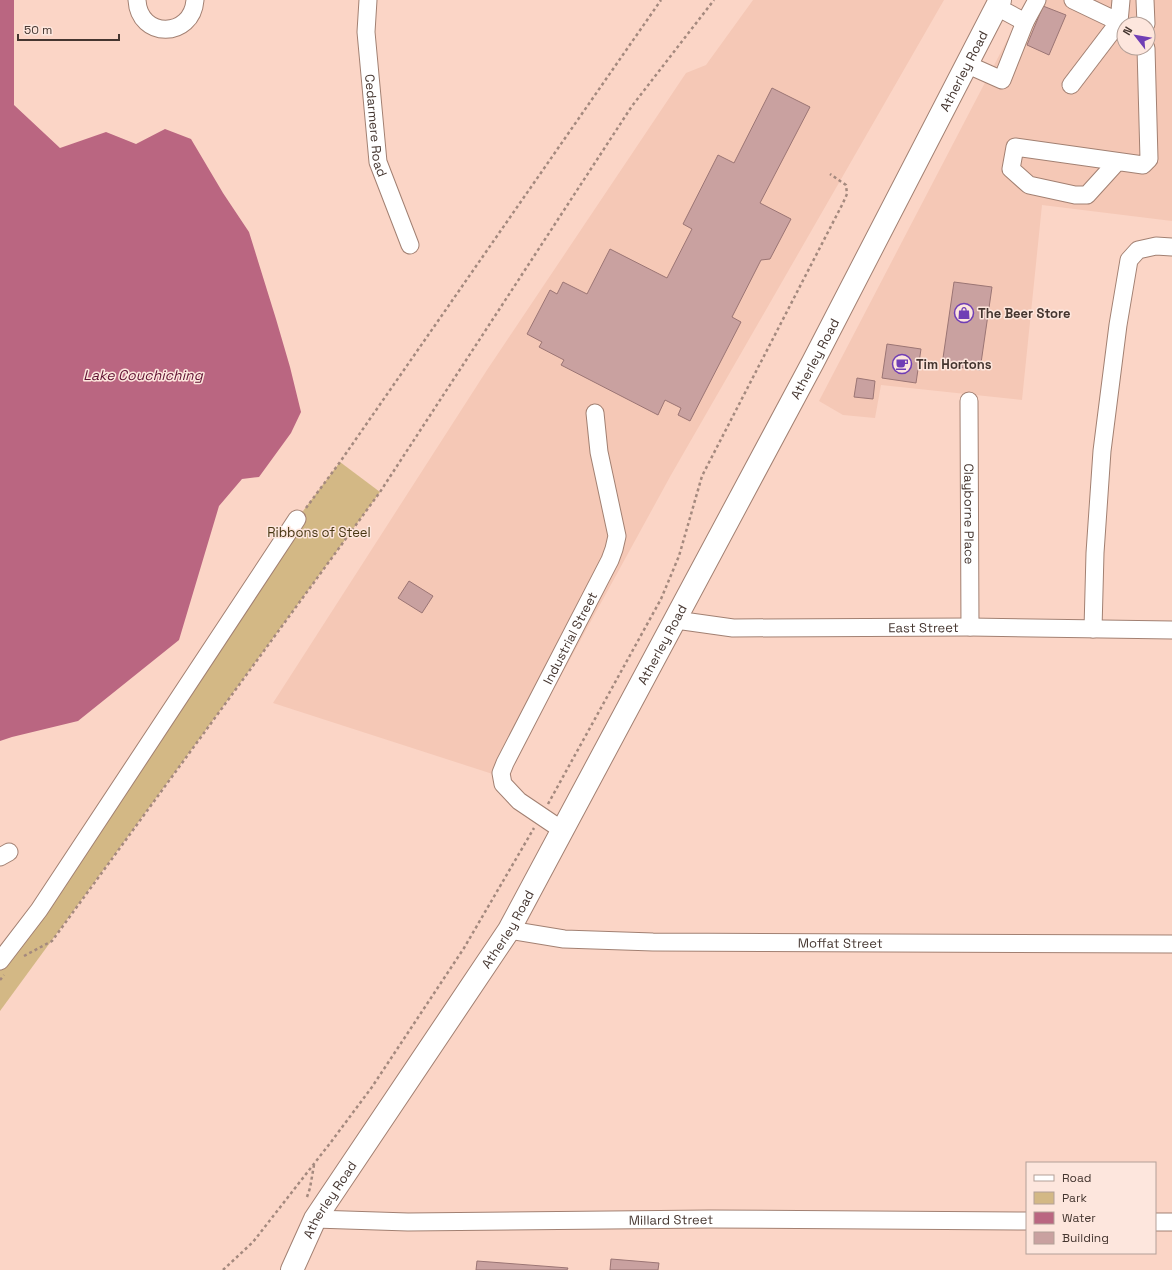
<svg xmlns="http://www.w3.org/2000/svg" width="1172" height="1270" viewBox="0 0 1172 1270" font-family="'Space Grotesk',sans-serif">
  <style>
    .built { fill: #f5c8b6; fill-rule: evenodd }
    .green { fill: #d3b885 }
    .water { fill: #ba6681 }
    .building { fill: #c9a1a0; stroke: #9b7574 }
    .lines { fill: none; stroke-linecap: round; stroke-linejoin: round }
    .minor-casing { stroke: #a28072; stroke-width: 19 }
    .major-casing { stroke: #a28072; stroke-width: 24 }
    .path { stroke: #a4897e; stroke-width: 2.5; stroke-dasharray: 3 3; stroke-linecap: butt }
    .minor { stroke: #fff; stroke-width: 17 }
    .major { stroke: #fff; stroke-width: 22 }
    .labels { text-anchor: middle; stroke-width: 3; stroke-linejoin: round; paint-order: stroke }
    .street-label { font-size: 13px; fill: #453630; stroke: #fde6dd }
    .poi-label { font-size: 13px; font-weight: bold; fill: #453630; stroke: #fde6dd; text-anchor: start }
    .park-label { font-size: 13px; fill: #473612; stroke: #fde6dd }
    .water-label { font-size: 14px; font-style: italic; fill: #5e1031; stroke: #fde6dd }
  </style>
  <rect width="100%" height="100%" fill="#fbd5c6"/>
  <path class="built" d="M753,0h191l-273,475 -166,303 -232,-75 214,-333 199,-297 20,-8z
    M1028,0h144v221l-130,-16 -20,195 -141,-15 -6,33 -32,-3 -24,-14zM1124,24h24v24h-24z"/>
  <path class="green" d="M340,462l40,30 -380,519v-50l297,-442z"/>
  <path class="water" d="M0,0h14v105l46,43 46,-16 30,12 29,-15 26,10 32,54 26,39 27,87 14,48 11,45 -10,21 -32,44 -17,2 -23,27 -40,134 -101,81 -66,16 -12,4z"/>
  <path class="building" d="M1043,6l23,9 -17,40 -22,-10z
    M772,88l38,19 -50,96 31,16 -21,40 -9,1 -29,57 9,5 -51,99 -12,-6 3,-7 -16,-8 -7,15 -97,-50 3,-5 -25,-13 3,-5 -15,-8 23,-44 7,4 6,-12 24,12 23,-45 57,29 25,-49 -9,-5 35,-69 16,8z
    M954,282l38,5 -12,83 -38,-5z
    M887,344l34,5 -5,34 -34,-5z
    M857,378l18,3 -2,18 -19,-2z
    M409,581l24,15 -11,17 -24,-15z
    M611,1259l48,4 -1,7h-48z
    M477,1261l91,7 -1,2h-91z"/>
  <g class="lines">
    <g class="minor-casing">
      <g id="minor">
        <path d="M137,0c2,39 55,39 58,0"/>
        <path id="s1" d="M368,0l-2,32 12,130 32,83"/>
        <path d="M1073,0l46,22 2,-22"/>
        <path d="M1145,0l1,24"/>
        <path d="M1025,22l12,-22"/>
        <path d="M966,64l36,16 23,-58 -28,-15"/>
        <path d="M1071,85l48,-63"/>
        <path d="M1117,162l-30,33h-12l-46,-10 -18,-16 4,-22 128,18 6,-6 -3,-111"/>
        <path id="s2" d="M969,401l1,226"/>
        <path id="s3" d="M676,620l57,8 237,-1 202,3"/>
        <path d="M1093,629l2,-76 7,-102 16,-126 11,-65 9,-10 18,-4 16,1"/>
        <path id="s4" d="M562,830l-43,-29 -16,-17 -2,-11 4,-10 105,-203 4,-11 3,-13 -18,-84 -4,-39"/>
        <path d="M0,857l9,-5"/>
        <path id="s5" d="M509,930l55,9 89,3 519,2"/>
        <path d="M0,961l39,-51 258,-391"/>
        <path id="s6" d="M315,1219l93,3 302,-3 317,2"/>
        <path d="M1155,1222h17"/>
      </g>
    </g>
    <g class="major-casing">
      <g id="major">
        <path id="s7" d="M292,1270l23,-51 194,-289 304,-568 187,-362"/>
      </g>
    </g>
    <path class="path" d="M306,508l34,-46 321,-462
      M548,804l113,-205 18,-43 23,-80 141,-273 4,-9 -1,-9 -16,-11
      M24,956l28,-15 328,-449 252,-386 82,-106
      M0,980l4,-5
      M307,1197l3,-9 4,-23
      M223,1270l30,-28 78,-100 41,-55 92,-139 70,-120"/>
    <use href="#minor" class="minor"/>
    <use href="#major" class="major"/>
  </g>
  <defs>
    <g id="shop-ring" transform="scale(1)"><circle r="9.5" fill="#fde6dd" stroke="#703eb5" stroke-width="1.5"/><path d="M-5-2.5h2.3a2.7 3.5 0 0 1 5.4 0H5L5.5 6h-11ZM-1.5-2.5h3a1.5 2.3 0 0 0-3 0Z" fill="#703eb5"/></g>
    <g id="cafe-ring" transform="scale(1)"><circle r="9.5" fill="#fde6dd" stroke="#703eb5" stroke-width="1.5"/><path d="M-5.5-4.5H6V0H3Q3 3.5 0 3.5H-2.5Q-5.5 3.5-5.5 0ZM3-3.2v2h1.7v-2ZM-6 4.5H4V6H-6Z" fill="#703eb5"/></g>
  </defs>
  <g fill-rule="evenodd">
    <use href="#shop-ring" x="964" y="313"/>
    <use href="#cafe-ring" x="902" y="364"/>
  </g>
  <g class="labels">
    <g class="street-label">
      <text dy="5" stroke="none"><textPath href="#s7" startOffset="1376">Atherley Road</textPath></text>
      <text dy="5" stroke="none"><textPath href="#s1" startOffset="126">Cedarmere Road</textPath></text>
      <text dy="5" stroke="none"><textPath href="#s7" startOffset="1052">Atherley Road</textPath></text>
      <text dy="5" stroke="none"><textPath href="#s2" startOffset="113">Clayborne Place</textPath></text>
      <text dy="5" stroke="none"><textPath href="#s3" startOffset="248">East Street</textPath></text>
      <text dy="5" stroke="none"><textPath href="#s4" startOffset="238">Industrial Street</textPath></text>
      <text dy="5" stroke="none"><textPath href="#s7" startOffset="728">Atherley Road</textPath></text>
      <text dy="5" stroke="none"><textPath href="#s7" startOffset="404">Atherley Road</textPath></text>
      <text dy="5" stroke="none"><textPath href="#s5" startOffset="332">Moffat Street</textPath></text>
      <text dy="5" stroke="none"><textPath href="#s7" startOffset="80">Atherley Road</textPath></text>
      <text dy="5" stroke="none"><textPath href="#s6" startOffset="356">Millard Street</textPath></text>
    </g>
    <g class="poi-label">
      <text x="978" y="318">The Beer Store</text>
      <text x="916" y="369">Tim Hortons</text>
    </g>
    <g class="park-label">
      <text x="319" y="537">Ribbons of Steel</text>
    </g>
    <g class="water-label">
      <text x="143" y="380">Lake Couchiching</text>
    </g>
  </g>
  <rect x="1026" y="1162" width="130" height="92" fill="#fde6dd" stroke="#b3a098"/>
  <rect x="1034" y="1175" width="20" height="6" fill="#ffffff" stroke="#b3a098"/>
  <text x="1062" y="1182" font-size="12" fill="#453630">Road</text>
  <rect x="1034" y="1192" width="20" height="12" fill="#d3b885" stroke="#b3a098"/>
  <text x="1062" y="1202" font-size="12" fill="#453630">Park</text>
  <rect x="1034" y="1212" width="20" height="12" fill="#ba6681" stroke="#b3a098"/>
  <text x="1062" y="1222" font-size="12" fill="#453630">Water</text>
  <rect x="1034" y="1232" width="20" height="12" fill="#c9a1a0" stroke="#b3a098"/>
  <text x="1062" y="1242" font-size="12" fill="#453630">Building</text>
  <g transform="translate(1136 36) rotate(301)"><circle r="19" fill="#fde6dd" stroke="#b3a098"/>
  <path d="M0-3L7 15L0 10L-7 15Z" fill="#703eb5"/>
  <text y="-6" font-size="11" font-weight="bold" text-anchor="middle" fill="#453630">N</text>
  </g>
  <path d="M18 34v6h101v-6" fill="none" stroke="#453630" stroke-width="2"/>
  <text x="24" y="34" font-size="12" fill="#453630" stroke="#fde6dd" stroke-width="3" paint-order="stroke">50 m</text>
</svg>
